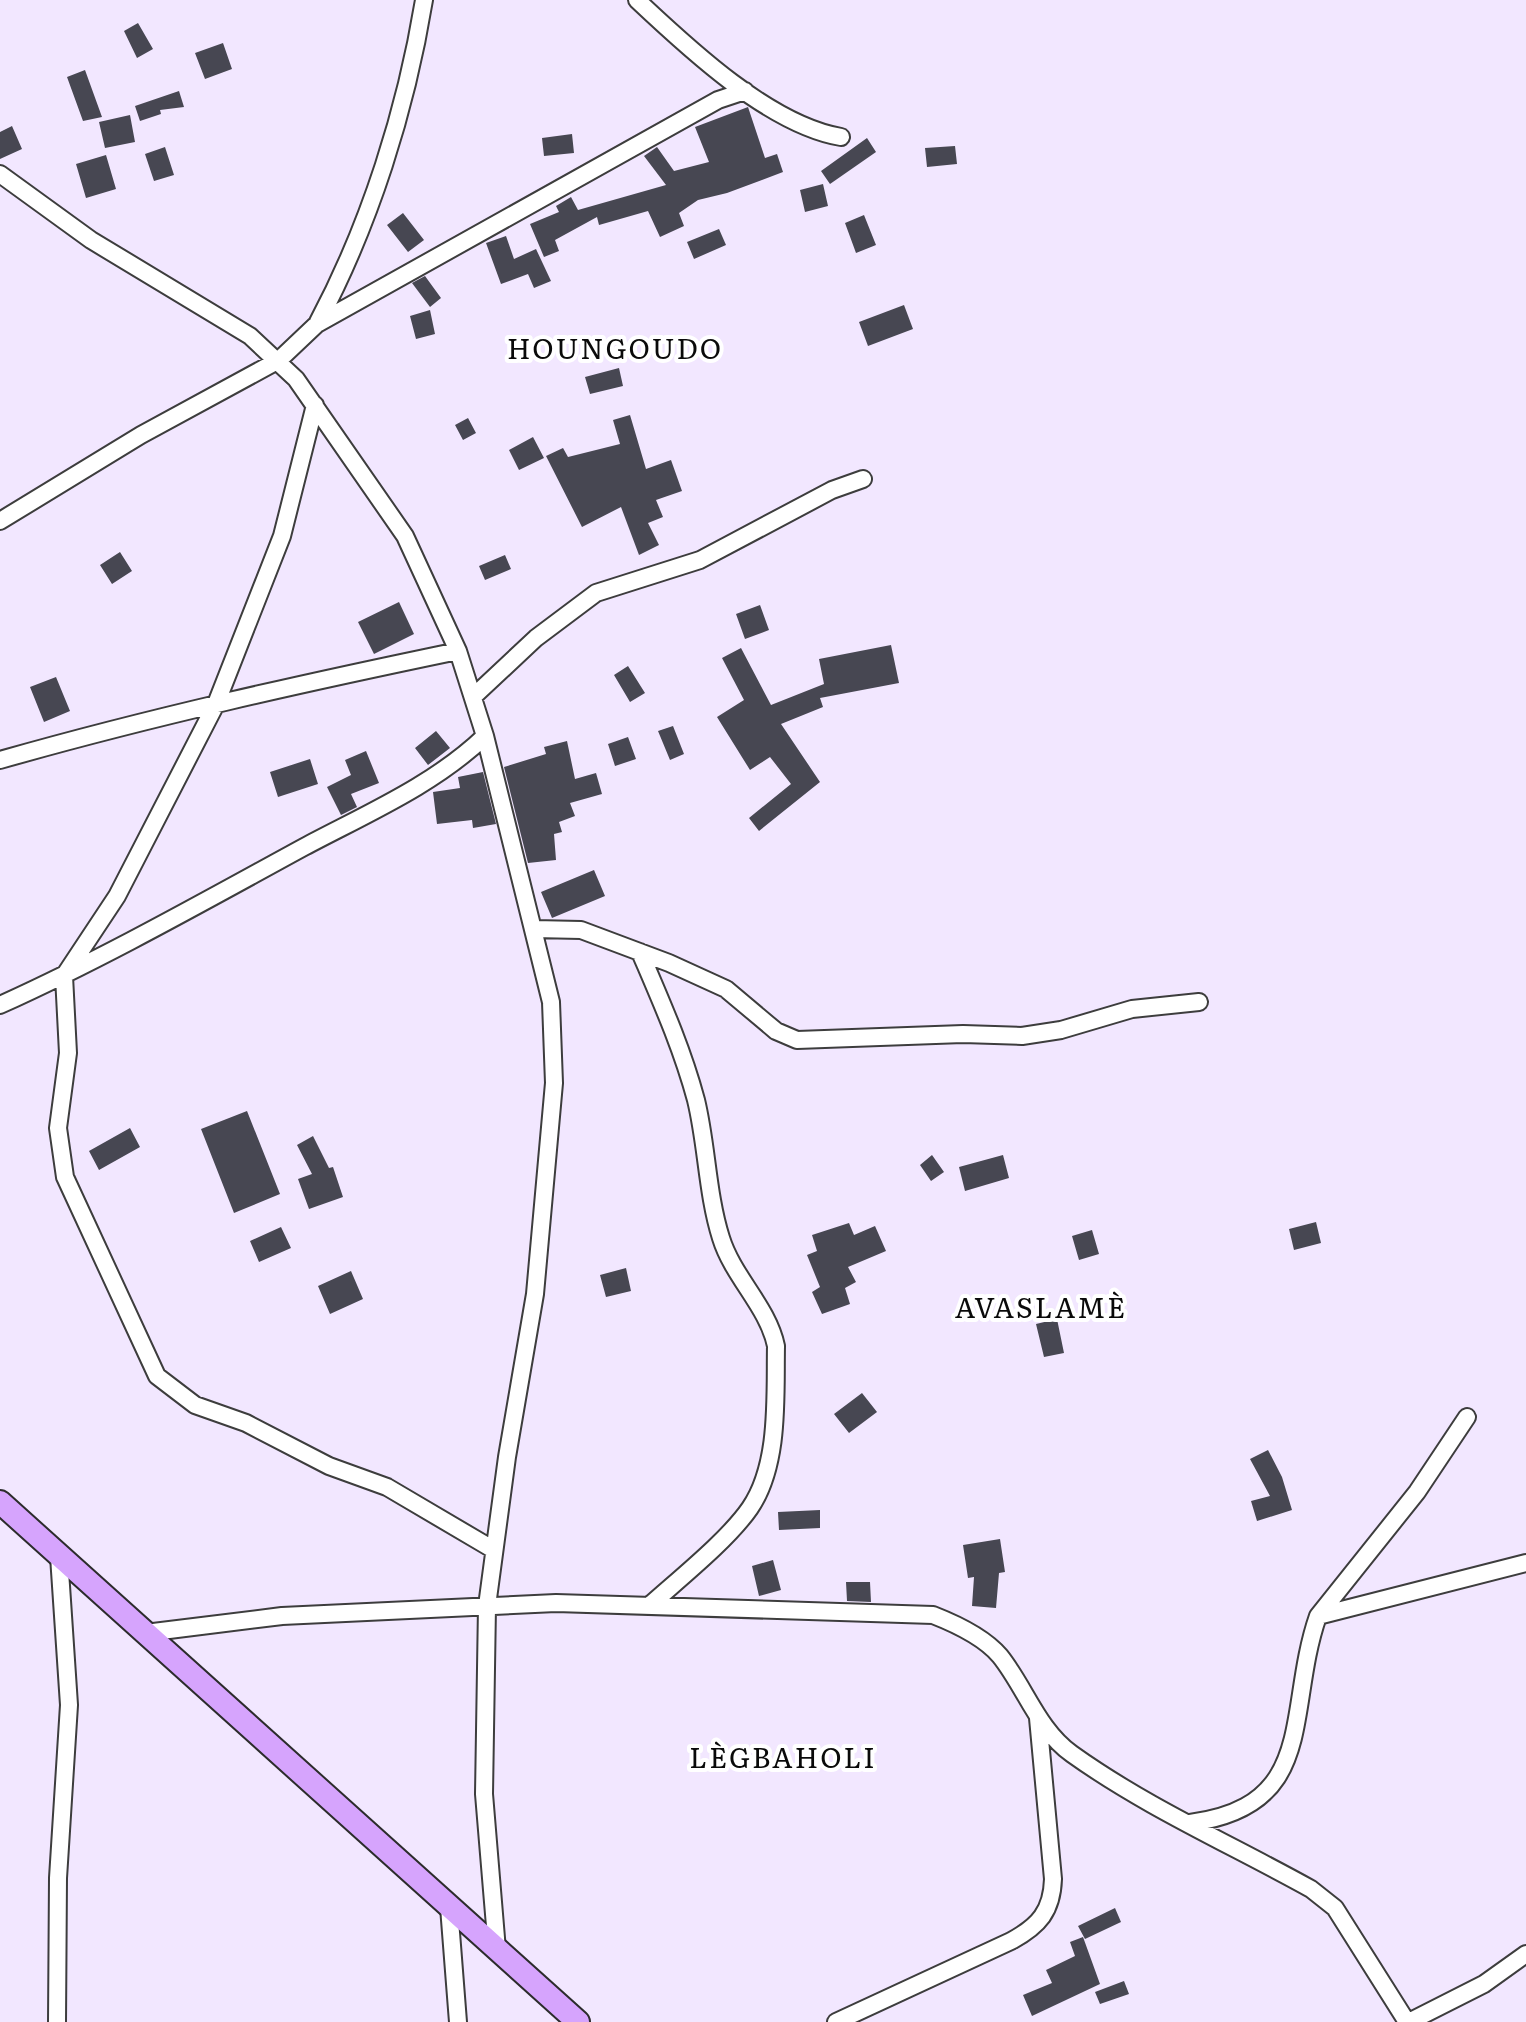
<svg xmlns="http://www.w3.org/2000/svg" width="1526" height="2022" viewBox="0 0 1526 2022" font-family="Literata,serif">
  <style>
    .building { fill: #474752 }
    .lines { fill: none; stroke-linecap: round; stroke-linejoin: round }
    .street-casing { stroke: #3d3d3d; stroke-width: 20 }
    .secondary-casing { stroke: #2c2c2c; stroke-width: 26 }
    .street { stroke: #fff; stroke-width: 16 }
    .secondary { stroke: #d6a4fd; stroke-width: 22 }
    .labels { text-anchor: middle; stroke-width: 8; stroke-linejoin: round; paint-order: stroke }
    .quarter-label { font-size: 28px; letter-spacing: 2px; fill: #0a0a0a; stroke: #fff }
  </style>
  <rect width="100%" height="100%" fill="#f2e7ff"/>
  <path class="building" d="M138,23l15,26 -16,9 -13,-27z
    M223,43l9,26 -27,10 -10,-26z
    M85,70l17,47 -19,4 -16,-44z
    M179,91l5,16 -24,3 1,4 -21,7 -5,-15z
    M748,107l17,51 12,-4 6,18 -56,21 -29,7 -19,13 5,13 -24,11 -12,-26 -49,14 -2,-8 -42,23 4,11 -15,6 -14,-33 29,-12 -3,-6 15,-9 7,13 88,-25 -22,-29 13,-9 17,24 35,-9 -14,-35z
    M130,115l5,27 -30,6 -6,-26z
    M12,126l10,23 -22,10v-27z
    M572,134l2,19 -30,3 -2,-18z
    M867,138l9,14 -46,32 -9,-13z
    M955,146l2,18 -30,3 -2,-19z
    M165,147l9,28 -20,6 -9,-27z
    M106,155l10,34 -30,9 -10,-34z
    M823,184l5,22 -23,6 -5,-22z
    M403,213l21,27 -16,12 -21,-27z
    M864,215l12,30 -20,8 -11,-30z
    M719,229l7,16 -32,14 -7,-17z
    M506,236l8,23 22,-10 15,32 -17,7 -6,-14 -27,10 -15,-41z
    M425,276l16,22 -11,9 -18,-24z
    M904,305l9,24 -45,17 -9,-24z
    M430,310l5,24 -19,5 -6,-23z
    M619,368l4,18 -33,8 -5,-17z
    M630,415l16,54 25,-9 11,31 -26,9 7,17 -15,6 11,22 -20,10 -18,-48 -39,20 -36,-71 17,-8 5,9 52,-13 -7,-24z
    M468,418l8,15 -13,7 -8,-15z
    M533,437l11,21 -25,12 -10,-20z
    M120,552l12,19 -20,13 -12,-19z
    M505,555l6,14 -26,11 -6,-14z
    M399,602l15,32 -40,20 -16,-32z
    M760,605l9,25 -24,9 -9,-25z
    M891,645l8,38 -79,15 3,9 -42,17 39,58 -61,49 -10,-13 42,-34 -21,-27 -20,13 -33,-53 27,-17 -22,-42 19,-10 30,57 53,-21 -5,-25z
    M628,666l17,27 -15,9 -16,-27z
    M56,677l14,34 -26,11 -14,-35z
    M673,726l11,28 -14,6 -12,-29z
    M436,731l14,17 -22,17 -13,-17z
    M628,737l8,22 -21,7 -7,-22z
    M567,741l8,38 21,-6 6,21 -32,9 5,13 -16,6 3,10 -8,2 2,26 -28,3 -24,-96 42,-13 -2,-7z
    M366,751l13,32 -28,11 6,13 -16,8 -14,-28 24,-12 -6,-15z
    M310,759l8,25 -40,13 -8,-25z
    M483,772l13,52 -23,4 -1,-8 -35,4 -4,-32 27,-4 -2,-11z
    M594,870l11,26 -53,22 -11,-26z
    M247,1111l33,83 -46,19 -33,-84z
    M130,1128l10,19 -41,23 -10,-19z
    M313,1136l16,32 4,-1 10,30 -34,12 -11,-30 14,-5 -15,-29z
    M932,1155l12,17 -13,9 -11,-16z
    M1003,1155l6,23 -44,13 -6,-24z
    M1316,1222l5,21 -27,7 -5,-21z
    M849,1223l5,12 21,-9 11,25 -38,16 8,15 -11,6 5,16 -28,10 -10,-22 8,-5 -13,-32 10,-4 -5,-16z
    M281,1227l10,21 -32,14 -9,-21z
    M1092,1230l7,24 -20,6 -7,-24z
    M626,1268l5,23 -25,6 -6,-22z
    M351,1271l12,28 -33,15 -12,-28z
    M1057,1319l7,34 -20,4 -8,-33z
    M862,1393l15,19 -28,21 -15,-19z
    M1268,1450l14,27 10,33 -35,11 -6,-20 19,-5 -20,-37z
    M820,1510v18l-41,2 -1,-18z
    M1000,1539l5,33 -6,1 -3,35 -24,-2 2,-29 -6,1 -5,-33z
    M773,1560l8,30 -22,6 -7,-30z
    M846,1582h24l1,20 -24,-1z
    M1115,1908l6,14 -36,17 -7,-13z
    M1083,1937l17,47 -68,32 -9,-21 29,-12 -6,-13 29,-14 -5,-14z
    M1124,1981l5,13 -29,10 -5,-12z"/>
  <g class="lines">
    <g class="street-casing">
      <path id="street" d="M637,0c52,49 133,125 204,137
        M0,174l91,66 159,96 46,43 109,157 53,115 27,85 66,266 3,81 -19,211 -28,163 -20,149 -3,188 13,156
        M318,322c52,-98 88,-212 106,-322
        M315,405l-33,131 -66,168 -99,192 -53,80 4,77 -10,75 7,49 92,199 38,29 51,18 83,43 58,21 107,63
        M0,521l141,-86 138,-75 38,-36 401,-224 27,-9
        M473,697l63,-59 60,-45 104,-33 132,-70 31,-11
        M0,760c151,-43 304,-77 458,-109
        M534,929l47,1 88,33 57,26 50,42 21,9 166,-6 59,2 39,-6 71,-21 67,-7
        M640,952c21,49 42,96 56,148 11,45 11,94 25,138 12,39 47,69 55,108 -1,50 4,118 -26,162 -22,32 -71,71 -101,98
        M0,1005c104,-47 203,-103 304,-158 62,-33 130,-62 181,-111
        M1318,1616l208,-53
        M145,1633l137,-17 274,-13 377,12c23,9 51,22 67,41 25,31 38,74 72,98 74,53 160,91 239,135l24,19 72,114
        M1190,1823c129,-17 95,-112 128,-207l99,-124 50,-75
        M449,1907l9,115
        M57,2022l1,-144 11,-173 -10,-149
        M836,2022l175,-81c28,-15 41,-30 42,-62l-15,-161
        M1409,2022l75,-38 42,-30"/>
    </g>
    <g class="secondary-casing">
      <path id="secondary" d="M0,1502l578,520"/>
    </g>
    <use href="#street" class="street"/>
    <use href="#secondary" class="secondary"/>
  </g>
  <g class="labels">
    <g class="quarter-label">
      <text x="615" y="359">HOUNGOUDO</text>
      <text x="1041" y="1318">AVASLAMÈ</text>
      <text x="783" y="1768">LÈGBAHOLI</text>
    </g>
  </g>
</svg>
